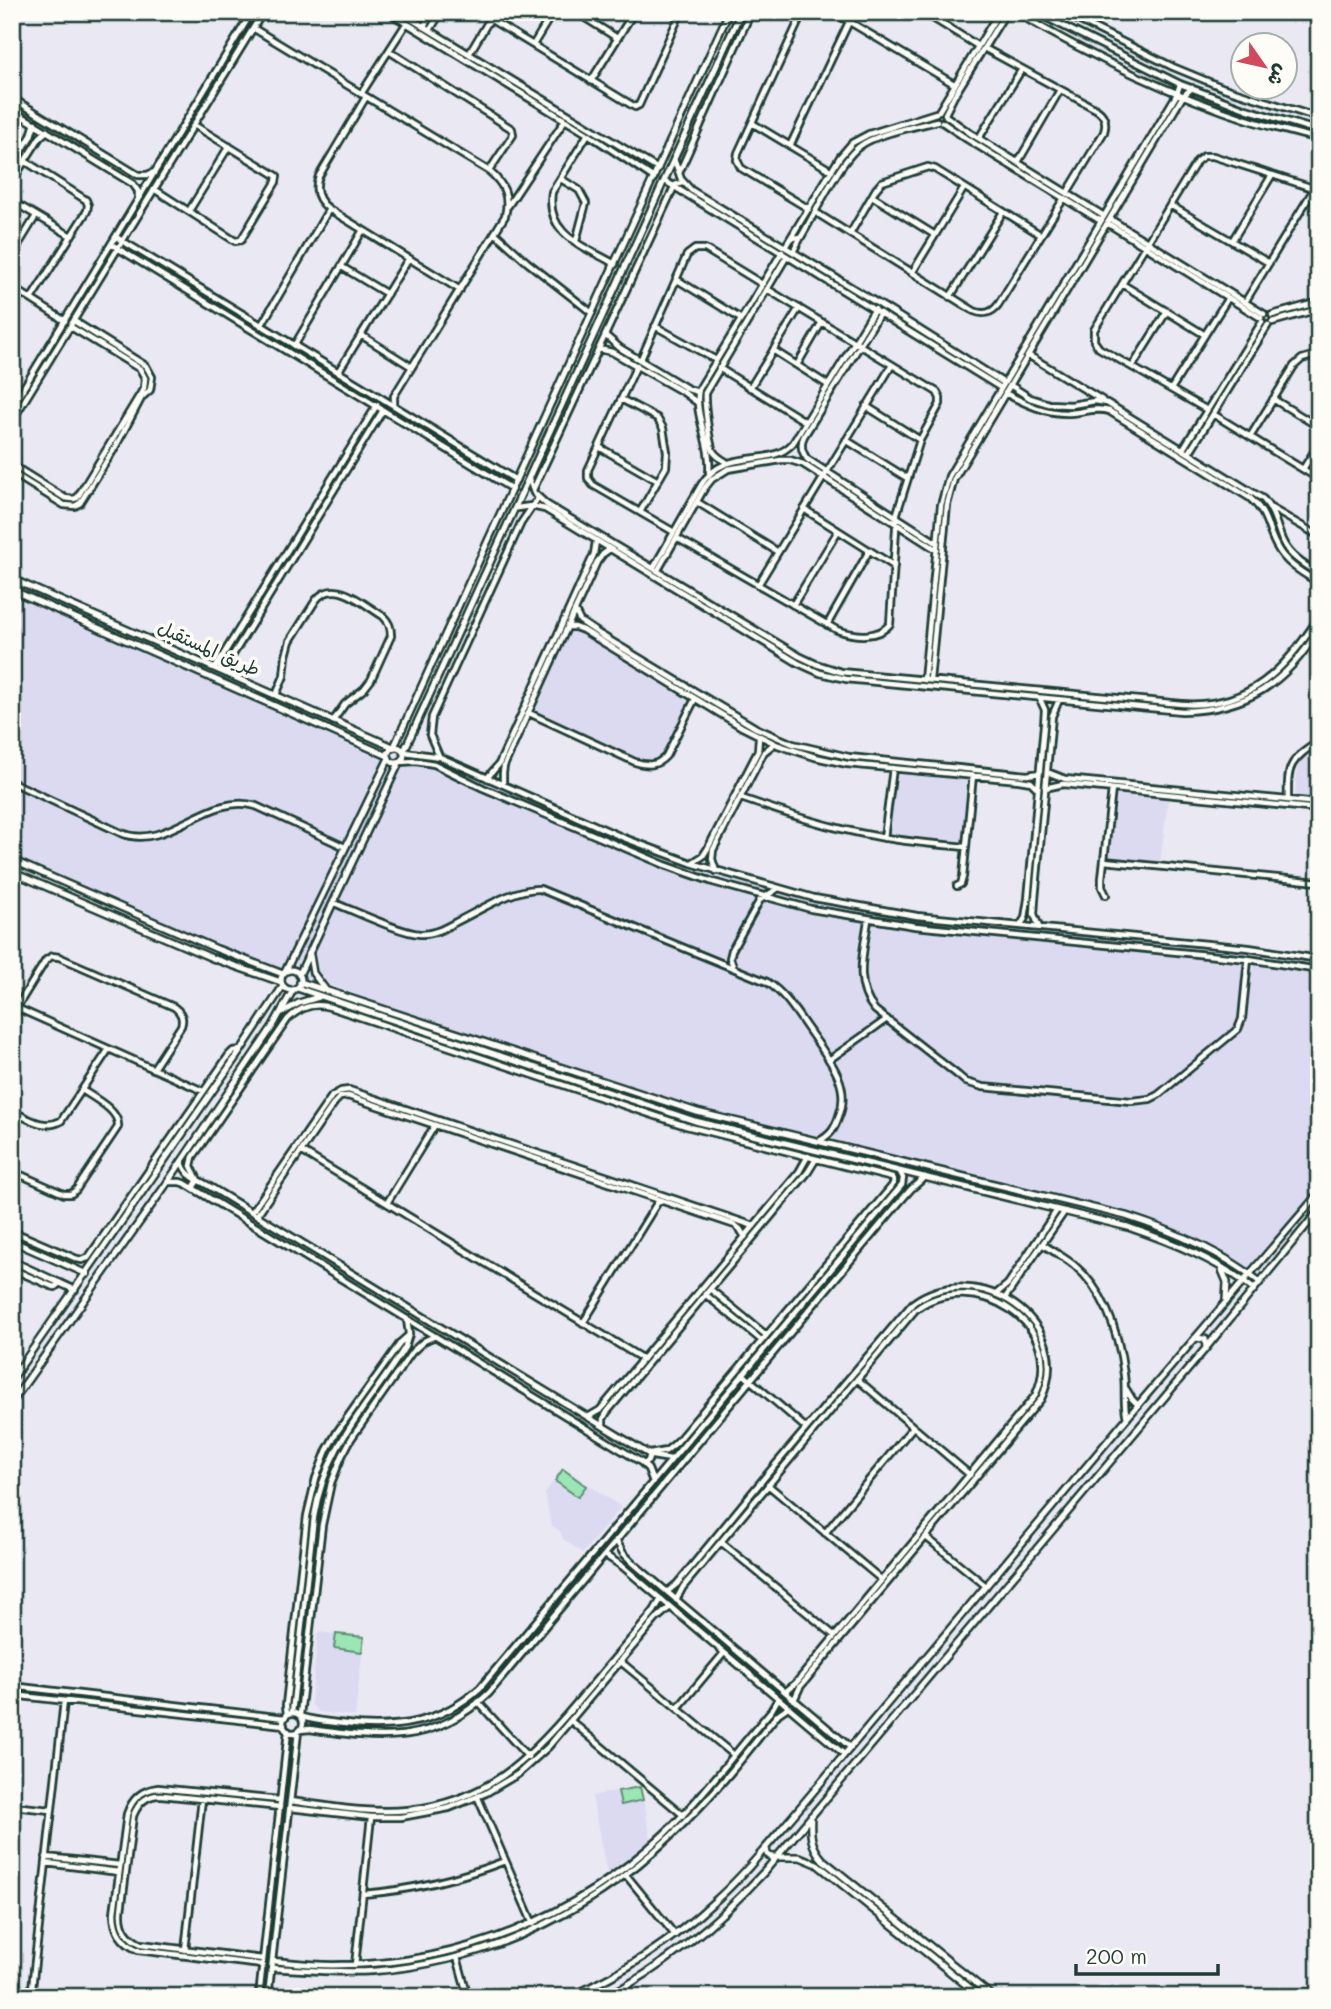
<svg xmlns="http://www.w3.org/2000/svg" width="1331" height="2009" viewBox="0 0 1331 2009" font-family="Mali,'Playpen Sans Arabic',sans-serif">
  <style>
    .built { fill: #dbdaf1 }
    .green { fill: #9ce5b4; stroke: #5e9174; stroke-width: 2 }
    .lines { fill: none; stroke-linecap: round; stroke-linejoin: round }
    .minor-casing { stroke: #1f3d34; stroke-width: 10 }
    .tertiary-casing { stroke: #1f3d34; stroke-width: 10 }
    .minor { stroke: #fdfcf7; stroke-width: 4.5 }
    .tertiary { stroke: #fdfcf7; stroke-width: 5 }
    .labels { text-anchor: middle; stroke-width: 7; stroke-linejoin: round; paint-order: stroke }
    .street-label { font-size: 19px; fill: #1f3d34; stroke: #fdfcf7 }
  </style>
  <rect width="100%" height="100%" fill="#e9e8f3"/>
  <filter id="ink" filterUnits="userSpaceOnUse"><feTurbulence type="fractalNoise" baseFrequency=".0143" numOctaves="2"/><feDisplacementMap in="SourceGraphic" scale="14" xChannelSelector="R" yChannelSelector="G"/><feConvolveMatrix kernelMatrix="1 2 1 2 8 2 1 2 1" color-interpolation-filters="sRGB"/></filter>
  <g filter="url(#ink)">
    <path class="built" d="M12,587l386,170 37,3 261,111 121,31 80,14 336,35 86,11v239l-66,80 -33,-22 -50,-24 -37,-14 -438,-107 -474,-167 -209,-90z
      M569,618l125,77 -29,57 -6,6 -13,4 -118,-53z
      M1319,748v57l-24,-2 2,-36 5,-7z
      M899,766l70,6 -6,71 -74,-9z
      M1113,786l56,6 -9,71 -53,-5z
      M562,1467l59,40 -38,46 -20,-14 -2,-7 -10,-7 -6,-31z
      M318,1632l46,5 -9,79 -36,-4 -8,-8z
      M641,1786l10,53 -44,36 -15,-79z"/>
    <path class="green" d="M563,1469l23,17 -8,11 -23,-16z
      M336,1634l28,3 -2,15 -28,-4z
      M640,1787l3,13 -22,5 -3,-14z"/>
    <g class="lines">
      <g class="minor-casing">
        <path id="minor" d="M388,12l200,122 66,44
          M400,12l258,157
          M576,12l41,26
          M671,12l8,5
          M803,12l-65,141 -1,7 4,8 68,41
          M833,12l121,72
          M923,12l55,34
          M1015,12c75,44 154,82 237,109 22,7 45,12 67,18
          M1035,12l145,72 66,25 73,22
          M1062,12l111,55 51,21 95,30
          M490,19l145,88 4,-2 42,-93
          M424,27l3,-7 -2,-8
          M253,28l236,143c15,13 21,25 16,45l-111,180v10
          M430,30l11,-18
          M533,45l20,-33
          M984,48l112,61c9,6 11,13 8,23l-37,61
          M389,51l123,78 1,6 -24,36
          M469,54l25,-42
          M591,81l43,-69
          M361,94l45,-70
          M366,97l-47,79c-5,13 -2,24 10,33l131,81
          M12,98l126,77h9l7,-3
          M12,110l121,74 5,7v6
          M939,111l60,-99
          M945,114l9,-18 52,-84
          M946,116l24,17 134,83
          M942,122l25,17 134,82
          M752,123l80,48
          M588,134l-36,58c-7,43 32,54 63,72
          M979,138l43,-69
          M790,146l59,-124
          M674,159l7,20 10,11 196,119 117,74
          M25,161l61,39 2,5 -1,6 -56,88
          M1018,162l42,-72
          M12,167l19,-31 4,-13
          M679,173l72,-161
          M561,179l18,11 7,13 -10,38
          M12,181l28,-44 7,-6
          M665,181l336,207
          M154,189l81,52 6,-1 35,-58 1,-6 -83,-51
          M872,196l63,39
          M12,201l59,35
          M1170,205l99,58
          M508,206l57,-86
          M189,211l40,-65
          M815,212l159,99c9,4 18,2 24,-6l66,-107
          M1110,219l154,95
          M1107,223l154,95
          M495,233l32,29 65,51
          M850,234l26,-45 6,-7 46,-15 7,2 106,66
          M116,237l400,243
          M792,238l9,-1c14,-23 39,-77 59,-91 15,-12 57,-20 77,-25
          M1232,241l40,-66
          M111,244l401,245
          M785,247l55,-90 12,-14 17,-9 67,-21
          M793,252l8,-15
          M12,255l24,-39
          M342,267l45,27
          M912,273l52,-85
          M676,279l65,40
          M1122,284l83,51
          M12,287l53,34
          M950,297l53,-85
          M1245,302l69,-113
          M880,313l-76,123c-4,8 -3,15 3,23l130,84
          M1272,315l47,-13
          M1272,322l47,-13
          M261,326l68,-117
          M655,326l61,34
          M361,335l51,32
          M605,335l15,13 68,41 10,3
          M294,346l69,-116
          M599,349l13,3 71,40 15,11
          M773,350l55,35
          M1028,355l74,45
          M641,359l46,-104 8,-6h10l57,35
          M637,365l-49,105v8l5,7 81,47
          M797,365l25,-43
          M1132,367l35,-56
          M719,368l87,54
          M338,372l71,-114
          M1010,385l20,13 19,6 22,1 24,-4 12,2 156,96c11,12 13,26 19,41 7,16 22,25 37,34
          M750,388l49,-80
          M1171,389l57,-91
          M1005,393c21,11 41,21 65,20 14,-1 26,-6 39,-2l141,87c19,17 16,30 27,49 9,17 26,26 42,36
          M621,399l36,19 6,10 4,24 -1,15 -26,45
          M1273,399l46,28
          M866,406l54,34
          M12,407l240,-395
          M1207,410l-108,-62 -5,-7v-11l103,-169 7,-5h9l106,34
          M1213,414l106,65
          M12,421l251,-409
          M1250,437l44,-71 8,-7 17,-5
          M846,440l61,38
          M599,447l59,34
          M1183,449l79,-127
          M1189,453l79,-128
          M726,462c-5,-3 -10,-6 -13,-11 -4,-10 -9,-47 -8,-58l82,-137
          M12,465l53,33 8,1 4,-1 67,-110 1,-10 -5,-9 -69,-42
          M1303,469l16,-25
          M709,472c3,-27 -16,-59 -10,-83l83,-137
          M12,473l52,32 11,1 5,-3 36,-57 26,-49 8,-7 2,-13 -6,-11 -72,-45
          M529,479l5,14 12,11 253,152 17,8 25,8 341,32c67,5 104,-35 137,-87
          M533,490l142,-305 7,-2
          M697,502l81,50
          M517,508l14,-2 14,3 253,154 22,10 26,6 336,32c65,-1 104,-28 137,-82
          M1271,508l48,28
          M804,509l90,57
          M677,538l160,92c17,6 41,9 53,-6l7,-111 23,-73 20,-36v-6l-3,-6 -170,-103
          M654,567l47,-82c25,-40 68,-15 92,-42l82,-134
          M658,570l46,-81 8,-10 16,-10 53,-9h9l13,4 134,86
          M758,585l134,-220
          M793,605l45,-74
          M575,611l5,10 21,14 155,93 37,16 56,13 178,18 13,-2
          M827,625l42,-74
          M567,627h8l8,3 159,97 36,18 37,12 32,7 172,16 12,2 7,7
          M215,668l162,-263
          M223,671l160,-261
          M924,680l17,-175 8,-29 228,-382 3,-10
          M930,680l17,-175 7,-26 229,-383 9,-8
          M276,695l8,-19 2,-20 4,-15 26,-41c19,-23 47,4 67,16 6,6 8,11 8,20l-20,44 -7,9 -19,15 -12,17
          M529,713l106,49c13,4 22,4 31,-6l29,-57
          M405,752l35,5 184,81 67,25 123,35 103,18 332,32 70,11
          M439,756l-9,-21 2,-18 89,-194 17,-25
          M400,762l16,-1 18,3 49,24 182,77 48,17 98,27 104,17 333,33 71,11
          M1047,772l18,7 254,24
          M487,778l12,-14 95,-210 2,-13
          M12,782l109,51c47,19 87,-42 135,-27l89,41
          M503,784v-11l1,-7 93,-204 6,-8 7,-5
          M1045,788l18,-4 256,25
          M741,798c44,15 88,30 134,38 30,6 61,8 91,11
          M1288,800c-1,-36 2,-39 31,-59
          M884,838l9,-70
          M1104,861l215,21
          M692,863l11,-7 5,-8 50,-97 1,-14
          M716,871l-4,-12 1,-9 51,-98 10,-8
          M957,886l4,-2 2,-7 10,-102
          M1106,895l-4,-8v-9l10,-89
          M334,903c21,8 66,30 86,31 13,1 25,-6 36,-12 25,-12 57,-34 84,-33l227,93c19,12 30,32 43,50 17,25 42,52 29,84 -4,12 -8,19 -20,25
          M868,920c-4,30 -15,65 7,90l84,66 7,6 17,5 148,14 19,-2 8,-4 80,-66 4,-10 6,-60
          M1020,926l5,-8 3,-19 16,-174 1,-15 -5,-11
          M1039,927l-5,-13 1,-15 17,-183 7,-16
          M733,966l-3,-8 2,-8 28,-50 17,-11
          M17,1008l186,83
          M12,1015l34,-55 6,-4 7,1 115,50c7,5 10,11 7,19l-28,43
          M829,1060l58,-41
          M12,1111c17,8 32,19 49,10l48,-72
          M301,1151l342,208
          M182,1162c4,14 13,16 25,23l435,265 10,6 19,3
          M12,1171l52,23h7l5,-4 42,-63c2,-16 -24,-29 -36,-37
          M168,1182h12l6,2 455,278 7,7 5,13
          M193,1188l5,-8 -7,-14 2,-9 95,-138c12,-12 25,-17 42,-12l356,119 206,52 2,3 -2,5 -216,257 -10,8 -16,3 -2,7 -4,3
          M387,1203l48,-78
          M252,1212l80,-116 9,-5 8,-1 405,136
          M257,1215l78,-113 5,-5 8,-1 387,129 5,4 5,8
          M12,1231l65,28 5,1 6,-2 141,-203 4,-4 8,-1
          M1042,1244c11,7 22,13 32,21 32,27 45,69 50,110 2,14 -1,28 3,43
          M12,1269l39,17 4,1 5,-4
          M710,1289l56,46
          M705,1294l56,46
          M996,1294l12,-10 49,-74
          M1005,1298l60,-87
          M583,1323l76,-123
          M743,1374l63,54
          M857,1379l113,96
          M1126,1389l6,10 6,6
          M588,1417l12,-7 199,-238 9,-16
          M603,1426v-7l4,-7 201,-240 8,-13
          M768,1485l114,95
          M825,1533l88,-106
          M926,1537l60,49
          M616,1540l7,13 10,10 217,184
          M721,1542l114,94
          M605,1555l17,11 222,188
          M667,1592l10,-8 88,-107 148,-174c63,-46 165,18 128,96l-241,288 -6,13
          M676,1600l7,-13 232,-277c57,-44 155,13 120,86l-239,287 -11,9
          M621,1662l113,93
          M12,1686l273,32
          M12,1695l272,30
          M478,1702l50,55
          M678,1708l46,-55
          M283 1723a10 10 0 1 1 20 0a10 10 0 1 1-20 0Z
          M292,1713l22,-196c12,-74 54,-110 91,-170l4,-13 -2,-14
          M287,1715l-1,-10 21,-189 9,-38 11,-28 10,-18 64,-90 8,-7
          M300,1715l22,-190 9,-42 11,-27 9,-17 61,-87 12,-11 11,-5
          M302,1717c14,4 29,5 44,7 50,6 95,-1 134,-36l422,-503 1,-7 -3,-6
          M571,1721l112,94
          M300,1730l10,-1c70,10 123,17 179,-36l408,-488 14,-16 14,-12
          M478,1798l55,126
          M290,1801c39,5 79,13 118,9 77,-8 119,-48 167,-105 22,-26 44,-52 66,-78l13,-16 7,-12
          M12,1806l39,4
          M290,1808l81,9h30l48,-9 37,-15 32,-19 30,-27 108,-128 14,-12
          M46,1857l74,8
          M46,1863l73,9
          M626,1875l49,60
          M363,1894c49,-4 95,-15 142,-33
          M185,1950l17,-151
          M457,1957l11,40
          M263,1959l-122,-15c-14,-6 -21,-17 -20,-33l12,-95c5,-13 14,-22 29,-21l118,12
          M272,1961c23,2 46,5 69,4 120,-1 235,-48 322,-130 40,-38 72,-83 108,-124l7,-12
          M262,1965l-124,-15c-16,-7 -24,-20 -24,-37l13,-99c5,-15 14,-24 31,-26l122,12
          M355,1965l16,-148
          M272,1968c33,2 67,5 101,3 121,-9 231,-65 315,-152 33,-32 61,-70 90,-105l10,-7
          M31,1997l33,-296
          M259,1997l29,-266
          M268,1997l30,-265"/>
      </g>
      <g class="tertiary-casing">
        <path id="tertiary" d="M12,579l381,168
          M12,590l376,166
          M388 755a8 8 0 1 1 16 0a8 8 0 1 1-16 0Z
          M394,747l335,-735
          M404,751l337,-739
          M12,860l205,89 66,25
          M12,872l200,86 69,24
          M310,955l3,18 12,16
          M281 980a10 10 0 1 1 20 0a10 10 0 1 1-20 0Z
          M285,972l104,-214
          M299,975l100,-212
          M300,982l397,130 429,104c47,15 95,35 134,66
          M297,988l398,133 433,106c44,15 89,33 126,62
          M283,1012l16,-9 20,-6
          M12,1241l75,33
          M12,1261l63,29
          M1222,1270l5,12 -1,18
          M1195,1338l10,1 1,9
          M12,1379l229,-329 42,-64
          M12,1402l153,-216 108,-160 20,-36
          M811,1816c-1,17 -1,30 12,44l170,137
          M766,1848l1,6 4,3h29l17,7 164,133
          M570,1997c53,-24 102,-56 145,-96 28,-25 52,-55 77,-84l335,-399 192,-225
          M606,1997c60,-31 113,-76 159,-126l441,-523 113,-138"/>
      </g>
      <use href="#minor" class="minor"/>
      <use href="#tertiary" class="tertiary"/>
    </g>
  </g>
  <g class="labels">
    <g class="street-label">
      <text transform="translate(209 648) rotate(24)" y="7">طريق المستقبل</text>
    </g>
  </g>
  <rect width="1331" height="2009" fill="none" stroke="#fdfcf7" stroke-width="42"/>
  <rect x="21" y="21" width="1289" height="1967" fill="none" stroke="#1f3d34" stroke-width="2.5" filter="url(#ink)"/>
  <g transform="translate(1264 66) rotate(124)"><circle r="33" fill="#fdfcf7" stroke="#a4b0a9" stroke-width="2"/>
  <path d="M0-5L12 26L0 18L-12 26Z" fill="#d1495b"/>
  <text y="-10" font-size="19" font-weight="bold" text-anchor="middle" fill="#1f3d34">ش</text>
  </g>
  <path d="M1076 1964v10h142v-10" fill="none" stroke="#1f3d34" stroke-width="3.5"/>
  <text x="1086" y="1964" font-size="21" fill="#1f3d34" stroke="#fdfcf7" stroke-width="5" paint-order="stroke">200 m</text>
</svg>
